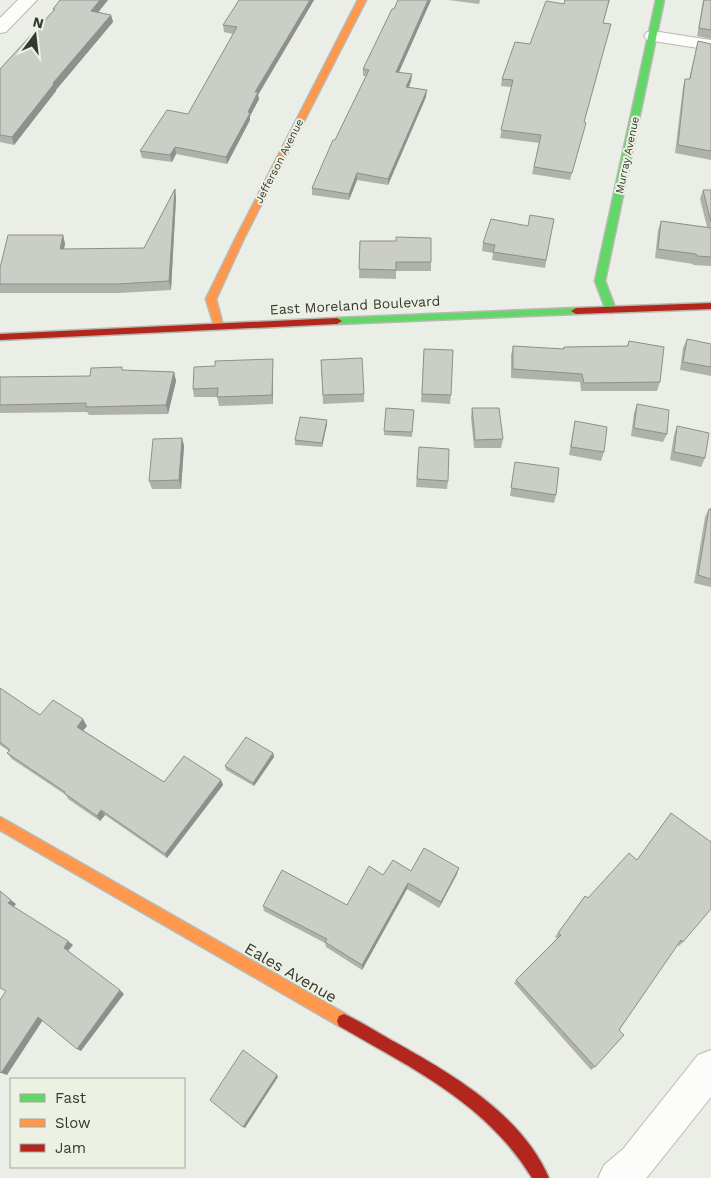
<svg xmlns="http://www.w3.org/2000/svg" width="711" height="1178" viewBox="0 0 711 1178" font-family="'Work Sans',sans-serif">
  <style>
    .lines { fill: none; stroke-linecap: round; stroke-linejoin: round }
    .street-casing { stroke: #b7bab3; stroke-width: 2 }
    .fast-casing { stroke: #b7bab3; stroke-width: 3 }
    .slow-casing { stroke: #b7bab3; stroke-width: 3 }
    .jam-casing { stroke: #b7bab3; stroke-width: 3 }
    .street { fill: #fcfcfb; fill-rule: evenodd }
    .fast { fill: #63d668; fill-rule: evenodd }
    .slow { fill: #ff974d; fill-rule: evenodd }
    .jam { fill: #b3261e; fill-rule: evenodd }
    .wall { fill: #afb1ab }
    .shaded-wall { fill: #8e908b }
    .building { fill: #cbcec7; stroke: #8e908b }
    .labels { text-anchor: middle; stroke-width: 4; stroke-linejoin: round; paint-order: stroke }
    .far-street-label { font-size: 11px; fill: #363832; stroke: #ecf1e3 }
    .street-label { font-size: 14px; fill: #363832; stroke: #ecf1e3 }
    .near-street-label { font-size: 16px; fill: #363832; stroke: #ecf1e3 }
  </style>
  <rect width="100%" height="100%" fill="#ebeee6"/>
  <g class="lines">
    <g class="street-casing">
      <path id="street" d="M18,0h19l-31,32 -6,1v-15z
        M653,31l58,9v10l-64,-10 -3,-4 3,-4z
        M711,1050v47l-62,78 -3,3h-48l6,-13 19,-16 75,-94z"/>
    </g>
    <g class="fast-casing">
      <path id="fast" d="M656,0h8l-59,281 11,29 -5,3 -5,-3 -11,-29z
        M576,308l5,3 -5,3 -239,10 -5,-3 5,-3z"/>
    </g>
    <g class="slow-casing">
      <path id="slow" d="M358,0h8l-122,238 -28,61 7,27 -5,3 -3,-1 -9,-29 30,-61z
        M0,817l349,199 2,5 -2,5 -5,2 -5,-2 -339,-196z"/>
    </g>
    <g class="jam-casing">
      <path id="jam" d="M711,303v6l-135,5 -5,-3 5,-3z
        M337,318l5,3 -5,3 -337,16v-6z
        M344,1014c16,7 31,17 47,26 58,32 131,74 158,138h-17c-46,-75 -119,-109 -193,-152l-2,-5 2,-5z"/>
    </g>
    <use href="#street" class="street"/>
    <use href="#fast" class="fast"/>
    <use href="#slow" class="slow"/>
    <use href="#jam" class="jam"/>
  </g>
  <path class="wall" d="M60,0h48l-10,12 13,3 2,7 -57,68v1l-42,54 -14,-3v1v-74l53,-57v-3z
    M239,0h75l-56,95 1,4 -9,17v4l-23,44 -51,-10 -4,8 -30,-4 -2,-7 48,-37 45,-80 -9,-2 -1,-7z
    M398,0h33l-33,73 14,1 -1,7 -2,6 17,10 -38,88 -31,-5 -8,20 -37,-5v-7l54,-112h-3v-7l31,-60z
    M448,0h32l-1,4z
    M565,0h45l-7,23 6,8 -25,91v8l-14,50 -38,-6 7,-31 -39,-5 11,-51 -10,-1 1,-7 62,-75z
    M703,0h8v39l-14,-3z
    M698,41l13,3v116l-36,-7 8,-66 2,-8h4z
    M175,189l1,9 -5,92 -52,3h-119v-25l63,-33 2,9 -1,5 80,-1z
    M703,190h8v76l-18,-1v-1l-38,-6 3,-28 3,-9 46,6 -7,-28z
    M554,219l-9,49 -53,-8 1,-7 -11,-2 1,-8 45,-17z
    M360,241l71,21v9h-35v8l-37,-1z
    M687,339l24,5v32l-31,-6 3,-22z
    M629,341l31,41 -3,9h-76l-1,-9 -69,-4v-23l2,-9 50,3 1,-2 63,-1z
    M424,349l27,46 -1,9 -29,-2z
    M273,359v45l-54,2 -2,-9h-23l-1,-8 22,-23z
    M321,360l43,34v8l-41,2z
    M123,370l51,2 2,9 -8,33 -79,1 -2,-3 -87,1v-37l1,1 89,-1z
    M637,404l30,30 -4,8 -32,-6 3,-23z
    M386,408l28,2 -2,27 -28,-2z
    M472,408l31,31 -2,9h-27l-3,-31z
    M575,421l29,31 -3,9 -32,-6 4,-25z
    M327,424l-5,23 -27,-2v-5z
    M677,426l28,32 -4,9 -31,-7 4,-25z
    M182,438l2,8 -3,43h-29l-3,-8z
    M419,447l29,34 -1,8 -31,-2z
    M515,462l41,33 -2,8 -44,-7z
    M709,509h2v78l-17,-4 11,-66z
    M0,688l40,27 47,11 -4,4 81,52 57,-2 2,5 -56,73 -62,-43 -5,6 -32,-22 -2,-4 -54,-36 -5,-6 2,-2 -9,-6z
    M273,753l1,4 -20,29 -28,-16 -1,-4z
    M671,813l12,129 -4,4 -2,-1 -58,85 -24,37 -4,3 -77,-87 43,-45 -2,-1 30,-41 3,2 49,-38z
    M411,871l46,3 -18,34 -32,-19 -45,81 -36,-23 -1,-4 -61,-32 -1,-5 84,-1 36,-30z"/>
  <path class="shaded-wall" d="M100,0h8l-15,19 -2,-8z
    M310,0h4l-56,95 1,4 -9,17v4l-23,44 -1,-7 22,-45 7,-20z
    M428,0h3l-35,79v-7z
    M111,15l2,7 -57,68v1l-42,54 -2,-8 41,-54z
    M412,74l-1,7 -5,13v-7z
    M427,90l-1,7 -38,88v-6z
    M175,147l1,7 -4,8 -2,-7z
    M357,173v7l-8,20v-6z
    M175,189l1,9 -5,92 -2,-9z
    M63,235l2,9 -3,14 -2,-9z
    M273,359v45l-1,-9z
    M174,372l2,9 -8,33 -2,-9z
    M327,420v4l-5,23v-4z
    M182,438l2,8 -3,43 -2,-9z
    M83,719l4,7 -6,7 -4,-6z
    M273,753l1,4 -20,29 -1,-3z
    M221,780l2,5 -56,73 -2,-4z
    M101,810l4,5 -5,6 -3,-5z
    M459,868l-2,6 -18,34 2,-6z
    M408,883l-1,6 -45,81v-5z
    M11,900l5,4 -3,4 -5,-5z
    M68,941l5,4 -5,6 -4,-3z
    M120,990l4,4 -43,57 -4,-2z
    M38,1017l5,3 -36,55 -6,-2z
    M277,1075l1,2 -33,51 -2,-1z"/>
  <path class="building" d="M60,0h40l-9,11 20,4 -58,68 1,1 -42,53 -12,-2v-66l55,-60h-2z
    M239,0h71l-55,92h3l-10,20 2,1 -24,44 -51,-10 -5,8 -30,-4 27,-41 21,4 49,-87 -14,-2z
    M398,0h30l-32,72 16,2 -6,13 21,3 -39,89 -31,-6 -8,21 -37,-6 21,-48h2l34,-70 -6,-1 29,-60h2z
    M565,0h44l-6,23 8,1 -27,98 2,1 -14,50 -38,-6 7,-32 -40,-5 12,-50 -11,-1 13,-37 15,2 16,-43 18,3z
    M704,0h7v30l-12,-2z
    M698,41l13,3v107l-33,-6 7,-66h5z
    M175,189l-6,92 -52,3h-117v-16l8,-33h55l-3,14 84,-1z
    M703,190h8v32z
    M530,215l24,4 -8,41 -53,-8 2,-7 -12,-2 8,-24 37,7z
    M661,221l50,7v29l-14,-1 -1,-2 -38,-5z
    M396,237l35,1v24h-35v8l-37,-1 1,-28h36z
    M687,339l24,5v23l-28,-5z
    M629,341l35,6 -4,35 -76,1 -2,-9 -69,-5v-23l51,3v-2l64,-1z
    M424,349l29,1 -2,45 -29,-1z
    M362,358l2,36 -41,1 -2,-35z
    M273,359l-1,36 -55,2 1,-9 -25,1 1,-22 21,-1v-5z
    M122,367v3l52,2 -8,33 -80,2v-4l-86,2v-28l90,-1 1,-8z
    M637,404l32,6 -2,24 -33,-6z
    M386,408l28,2 -2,22 -28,-1z
    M472,408h27l4,31 -28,1z
    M300,417l27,3 -5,23 -27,-3z
    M575,421l32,6 -3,25 -33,-5z
    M677,426l32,7 -4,25 -31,-6z
    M182,438l-3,42 -30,1 4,-42z
    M419,447l30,2 -1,32 -31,-2z
    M515,462l44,6 -3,27 -45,-7z
    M709,509h2v70l-13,-4z
    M0,688l40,27 13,-15 30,19 -6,8 87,55 20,-26 37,24 -56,74 -64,-44 -4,6 -33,-23 1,-1 -58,-39 3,-3 -10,-8z
    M246,737l27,16 -20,30 -28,-17z
    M671,813l40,29v67l-28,33 -2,-2 -62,90 5,5 -29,32 -79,-87 45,-45 -3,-2 27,-37 3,2 41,-45 8,7z
    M424,848l35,20 -18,34 -33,-19 -46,82 -37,-23 2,-3 -64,-33 19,-36 65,35 22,-39 14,9 10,-15 18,11z
    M0,891l11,9 -3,3 60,38 -4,7 56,42 -43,59 -39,-32 -37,56 -1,-1v-72l6,-9 -6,-3z
    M243,1050l34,25 -34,52 -33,-27z"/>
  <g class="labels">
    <g class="far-street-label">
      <text transform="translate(627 155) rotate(-78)" y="4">Murray Avenue</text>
      <text transform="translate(279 161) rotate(-63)" y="4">Jefferson Avenue</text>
    </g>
    <g class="street-label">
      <text transform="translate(355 305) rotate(-3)" y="5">East Moreland Boulevard</text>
    </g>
    <g class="near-street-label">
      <text transform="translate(291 972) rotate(30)" y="6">Eales Avenue</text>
    </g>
  </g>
  <rect x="10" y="1078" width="175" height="90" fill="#ecf1e3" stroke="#a3a79c"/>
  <rect x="20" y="1094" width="25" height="8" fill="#63d668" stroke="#a3a79c"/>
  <text x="55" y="1103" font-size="15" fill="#363832">Fast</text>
  <rect x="20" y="1119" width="25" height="8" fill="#ff974d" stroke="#a3a79c"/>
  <text x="55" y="1128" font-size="15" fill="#363832">Slow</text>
  <rect x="20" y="1144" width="25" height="8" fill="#b3261e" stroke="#a3a79c"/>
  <text x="55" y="1153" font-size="15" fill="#363832">Jam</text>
  <g transform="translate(35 35) rotate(15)" stroke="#ecf1e3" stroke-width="4" paint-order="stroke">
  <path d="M0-4L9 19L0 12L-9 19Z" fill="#363832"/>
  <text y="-8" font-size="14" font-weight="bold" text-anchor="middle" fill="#363832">N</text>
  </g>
</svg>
